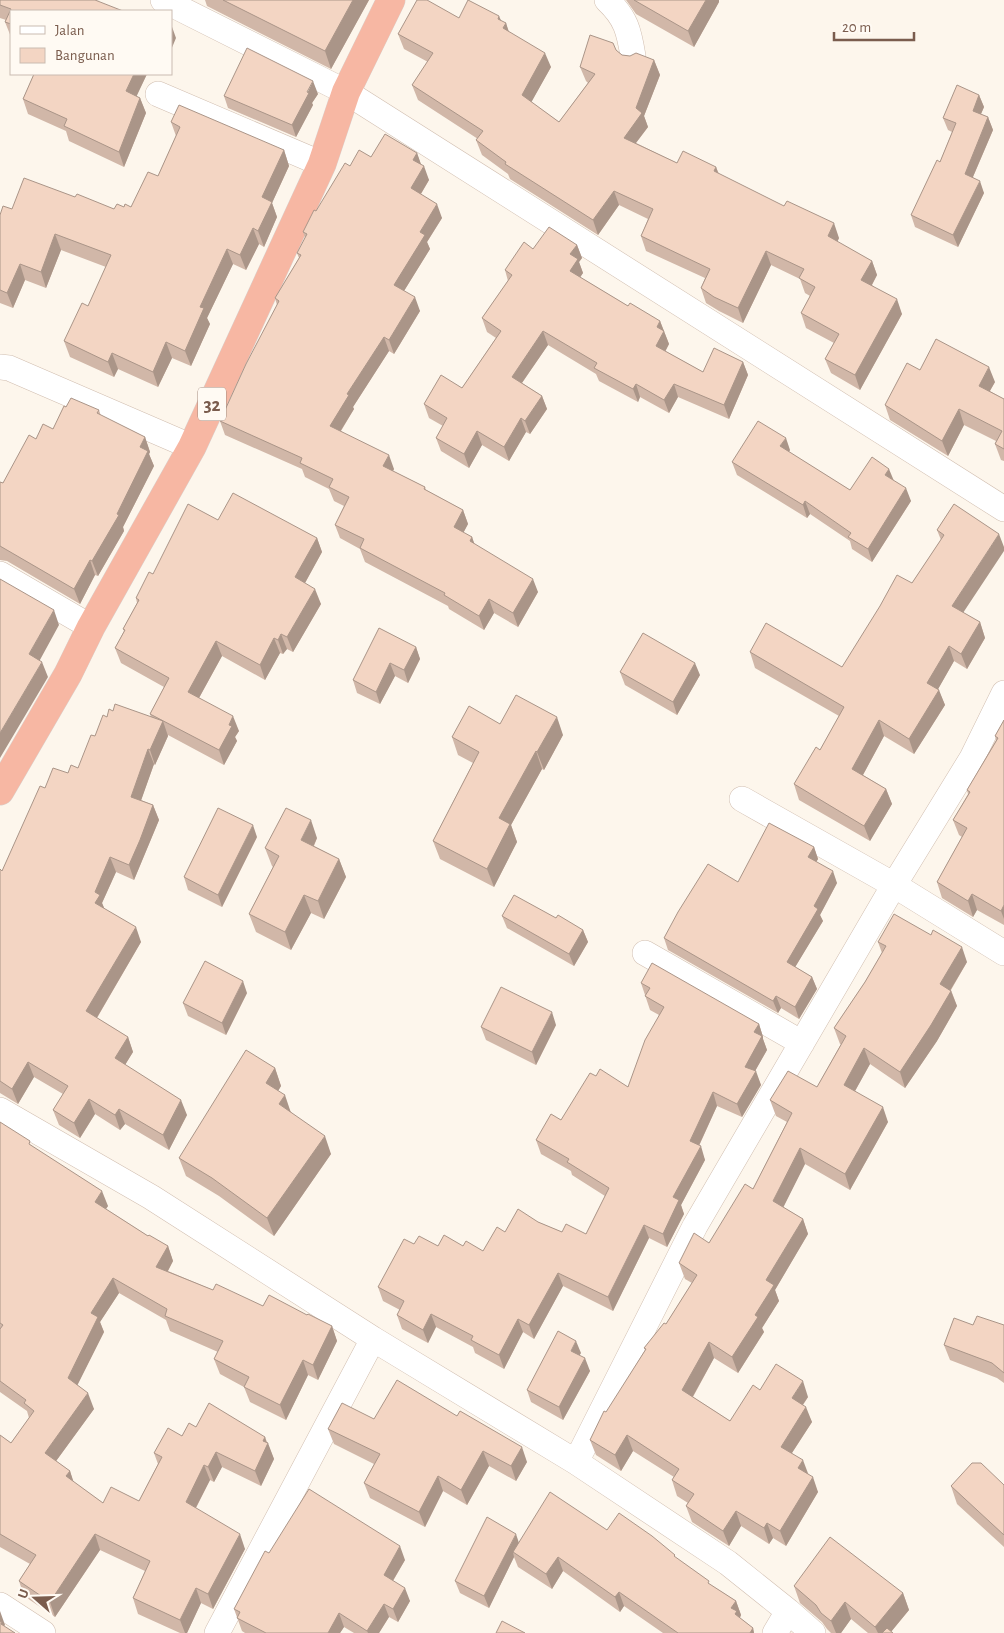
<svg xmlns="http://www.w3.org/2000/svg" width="1004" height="1633" viewBox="0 0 1004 1633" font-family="'Alegreya Sans',sans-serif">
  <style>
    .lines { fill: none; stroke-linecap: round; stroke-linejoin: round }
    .street-casing { stroke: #d1beb0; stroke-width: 26 }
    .highway-casing { stroke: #dad1cd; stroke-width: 29 }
    .street { stroke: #fff; stroke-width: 25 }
    .highway { stroke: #f7b7a3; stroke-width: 28 }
    .wall { fill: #d1b7a8 }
    .shaded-wall { fill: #aa9588 }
    .building { fill: #f3d5c3; stroke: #aa9588 }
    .labels { text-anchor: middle; stroke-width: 5; stroke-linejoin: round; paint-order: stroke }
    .shield { fill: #fffaf3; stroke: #a28b7f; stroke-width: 1 }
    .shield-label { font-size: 19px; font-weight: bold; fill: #7a5c4d }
  </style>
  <rect width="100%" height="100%" fill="#fdf6ec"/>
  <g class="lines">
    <g class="street-casing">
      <path id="street" d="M163,0l183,92 658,417
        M607,0c19,18 22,31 26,56
        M158,94l164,70
        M0,367l9,1 183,79
        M0,574l91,53
        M742,799l152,86 110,68
        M645,953l157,90
        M0,1110l151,87 222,142 203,123 152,101 60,48 25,22
        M576,1462l119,-236 199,-341 78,-127 32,-65
        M0,1605l43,28
        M217,1633l156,-294
        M775,1633l13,-22"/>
    </g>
    <g class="highway-casing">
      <path id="highway" d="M0,791l68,-117 23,-47 101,-180 130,-283 24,-72 45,-92"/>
    </g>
    <use href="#street" class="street"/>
    <use href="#highway" class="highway"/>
  </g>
  <path class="wall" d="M0,0h100l-89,11v26l-6,-15 1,-2 -6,-2z
    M205,0h164l-38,69 -124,-63z
    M626,0h93v2l-25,45 -58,-33z
    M459,18l42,3 5,2 2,8 43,36 -20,35 28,20 29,-39 -2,-2 -6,-14 36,-17 6,5 32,5 6,15 -16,41 4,11 -12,16 41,20 39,4 3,7 120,64 -2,4 35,19 5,14 -5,10 30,29 -42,76 -29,-17 -6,-14 9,-16 -28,-15 -5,-15 9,-17 -5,-3 -5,-14 -29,-14 -28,58 -24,-12 -13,-8 -5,-15 4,-10 -59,-27 -5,-15 7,-17 -29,-14 -21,30 -88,-56 -2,-5 -26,-19 -6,-15 2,-1 -60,-39 -6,-15 16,-23 -24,-13 -6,-15z
    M34,74h113l-11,22 4,2 6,15 -22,54 -55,-26 -3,-10 -38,-17 -5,-15z
    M318,94l-6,9 1,2 -17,32 -68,-29 -4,-12z
    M979,95l5,12 -3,7 7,3 5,13 -20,47 11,16 -26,54 -43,-20 -4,-12 29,-53 12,-30 -4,-2 -5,-12z
    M171,122l113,28 5,16 -17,37 5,14 -13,30 -5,-3 -13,26 -13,-6 -26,54 3,6 -19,42 -19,-8 -14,29 -40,-18 -4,8 -44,-20 -6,-16 24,-35 18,-39 -45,-17 -15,38 -21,-8 -12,28 -13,-5v-88l12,-6 63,-12 39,12 10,-2h7l27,-31 18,-40z
    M417,153l4,12 8,15 -8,14 21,24 -15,24 3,7 -26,42 16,20 -26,43 -5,-3 -36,56 1,2 -13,22 53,38 -1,2 32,16 1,3 37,20 5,14 -5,9 9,4 2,7 64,48 -20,35 -24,-14 -10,17 -35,-21 -1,-3 -83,-44 -5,-13 -20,-11 -5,-13 9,-19 -10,-5 -5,-12 -24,-12 -3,-8 -77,-34 -5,-14 57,-116 -2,-7 24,-40 -2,-5 8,-15 -2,-6 13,-21 34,-45 21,-9z
    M577,245l5,13 -3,4 4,11 -3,4 48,29 32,15 9,23 -4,7 38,21 40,-10 5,13 -19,44 -51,-22 -9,16 -29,-16 -2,5 -39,-21 -3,-7 -48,-29 -26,38 20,13 5,13 -17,25 -4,-2 -17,29 -27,-16 -13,23 -28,-17 -5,-13 7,-12 -14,-8 -5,-14 38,-16 34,-50 -9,-6 -5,-14 26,-37 -3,-11 28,-21z
    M920,370l75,12 -5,9 14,8v62l-3,-1 -6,-16 1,-3 -32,-16 -16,31 -58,-36 -5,-15z
    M66,407l33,3 2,6 44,21 5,15 -1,2 5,12 -31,61 1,4 -26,45 -3,-1 -15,29 -73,-43 -7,-1v-78l3,1 33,-44 17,-10z
    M790,450l-1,2 61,38 43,-10 18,21 -39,61 -20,-13 -2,-8 -40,-27 -3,4 -70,-43 -5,-13z
    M954,504l9,109 17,9 5,16 -18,31 -13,-8 -16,28 7,16 -31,49 -30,-18 -21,39 23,14 6,15 -22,37 -71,-41 -5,-16 26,-34 19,-34 -84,-48 -5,-16 92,15 70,-84 29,-43 -4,-10z
    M218,520l99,18 5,14 -17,31 16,21 -28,48 -6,-3 -4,5 -3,-1 -15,27 -43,-24 -23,42 40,33 -4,6 2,4 -13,24 -56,-30v1l-13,29 -1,-1 -13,36 12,5 6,15 -25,60 -18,-8 -14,31 2,5 37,34 -44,76 31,19 5,15 -8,13 62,50 -18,35 -44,-26 -5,6 -25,-16 -15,24 -21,-13 -6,-15 10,-16 -29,-17 -16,27 -18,-11v-224l2,2 43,-83 23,-15 10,-5 29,-51 6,-6 38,6 -1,-3 14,-27 -43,-24 -6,-15 9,-17 -1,-2 14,-26 -1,-5 17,-24z
    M416,647l4,12 -12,24 -13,-7 -15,28 -23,-11 -4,-13z
    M620,672l80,3 -23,40 -52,-30z
    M1004,720v205l-27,-15 -4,7 -31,-19 -5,-16 25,-45 -3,-2 -6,-15 15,-26 -1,-4 29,-50 -1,-4z
    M500,724l63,11 -19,35 -2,-1 -31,56 6,17 -23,45 -54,-28 -7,-18 40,-78 -15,-8 -6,-18z
    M257,837l-35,70 -34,-17 -4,-13z
    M317,838l-3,8 25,13 7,18 -22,42 -13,-6 -20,37 -35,-18 -7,-18 24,-47 -1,-1 -7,-18z
    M814,847l4,12 -2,3 21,21 -17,32 3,6 -28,46 17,10 5,12 -18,30 -18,-11 -3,5 -110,-63 -4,-12 74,-56z
    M502,916l54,2 27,12 5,12 -14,24 -67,-38z
    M878,942l89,20 -16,28 6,16 -20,35 -32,47 -35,-24 -15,27 33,31 -38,68 -45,-26 -22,43 20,12 5,15 -33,56 4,11 -17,27 2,4 -26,41 -24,-15 -21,39 37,24 30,-31 48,7 -5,8 9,17 -20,31 16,21 10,18 -32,54 -13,-8 -4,6 -28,-18 -12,20 -37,-24 -6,-16 2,-3 -11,-7 -5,-16 2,-3 -41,-26 -12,20 -25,-16 -6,-15 55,-90 -1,-2 22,-24 26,-41 -7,-4 -6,-16 30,-20 44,-54 34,-67 -11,-6 -6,-16 47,-13 24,-43h-1l-6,-16 31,-46 17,-29z
    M641,983l118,41 4,13v2l4,11 -12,21 6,14 -19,32 -25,-11 -18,40 6,14 -24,45 3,9 -17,33 -18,-9 -36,73 -50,-25 -29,53 -11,-7 -19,37 -29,-16 -2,-6 -37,-20 -8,16 -26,-14 -5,-14 3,-5 -17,-9 -5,-14 36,-43 24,2h25l20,5 22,-19 33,-10 24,10 24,2 19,-38 -33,-21 -1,-4 -30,-17 -5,-14 25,-20 35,-44 32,11 31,-72 -9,-5z
    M247,993l-21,42 -38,-19 -5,-13z
    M556,1025l-20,40 -50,-25 -5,-13z
    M275,1068l6,18 -3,5 13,21 40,42 -57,82 -55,-40 -33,-20 -7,-18z
    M0,1122l32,24 76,60 -2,3 42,27 20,10 5,15 -5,10 45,19 50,16 44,9 25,11 5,15 -19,39 -10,-5 -22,45 -36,-18 -6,-15 -24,-13 -6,-15 4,-7 -48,-21 -4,-11 -47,-27 -19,29 4,10 -27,53 17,24 -38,52 14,10 3,11 30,21 36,-2 19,-37 -4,-11 42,-26 69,10 9,22 -13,27 -39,-19 -8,15 -4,-2 -14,28 49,41 -32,60 -12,-6 -14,30h-7l-42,-19 -5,-16 12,-27 -45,-21 -45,67 -31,-21 -5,-15 11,-17 -30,-17v-112l11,8 18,-25 -2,-7 -27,-19z
    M973,1325h31v58l-7,-5 -47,-18 -6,-15z
    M581,1353l-2,2 11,16 -27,49 -32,-18 -4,-12z
    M457,1416l70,46 -11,19 -27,-15 -22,39 -24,-14 -18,36 -55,-29 -6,-15 10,-19 -40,-20 -6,-15 46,-10z
    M1004,1485v62l-47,-43 -6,-18z
    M607,1530l69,28 35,27 25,16 5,14 -1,3 13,10 1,5h-91l-39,-27 -4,6 -57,-41 -11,18 -34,-22 -4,-10 -25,51 -29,-15 -5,-12 64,-39z
    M269,1553l136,7 -12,21 17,20 -12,21 -9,-5 -10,16h-25l-10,-6 -4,6h-95l-3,-2 -8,-22z
    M794,1586l109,7 6,17 -18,22 2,1h-25l-17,-14 -10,14h-10l-4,-4 -5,-7 -22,-19z"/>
  <path class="shaded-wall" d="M353,0h16l-38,69 -6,-18z
    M706,0h13v2l-25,45 -6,-16z
    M499,16l5,11 2,-4 5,15 -3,5 -10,-24z
    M171,24l5,14 -5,12z
    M545,53l6,14 -24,43 -5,-15z
    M654,60l6,15 -16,41 4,11 -19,25 -5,-14z
    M134,74h13l-15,32 -6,-15z
    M313,81l5,13 -6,9 1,2 -17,32 -4,-12z
    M979,95l5,12 -7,16 -4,-12z
    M140,98l6,15 -22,54 -5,-15z
    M988,117l5,13 -24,56 -4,-12z
    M284,150l5,16 -17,37 5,14 -13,30 -6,-16 4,-34z
    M417,153l5,14 -9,-7z
    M424,166l5,14 -13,22 -5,-14z
    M716,167l5,14 -7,-10z
    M980,181l4,12 -26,54 -5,-12z
    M614,191l5,14 -21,30 -5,-15z
    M437,204l5,14 -15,24 3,7 -31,50 -5,-14 26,-53z
    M834,223l5,15 -6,13 -5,-15z
    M253,228l6,16 -13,26 -6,-15z
    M55,234l6,16 -15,38 -5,-16z
    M577,245l5,13 -3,4 4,11 -8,12 -5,-14v-17z
    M227,249l6,15 -26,54 3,6 -19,42 -6,-15 15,-44z
    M766,251l5,14 -28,58 -5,-15z
    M872,261l5,14 -10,19 -6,-14z
    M20,264l5,16 -12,28 -6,-15z
    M415,297l5,14 -26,43 -5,-14z
    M897,299l5,15 -42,76 -5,-15z
    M660,321l9,23 -8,16 -5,-14 1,-19z
    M543,331l5,14 -31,45 -5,-13z
    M384,337l5,14 -36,56 1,2 -19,31 -5,-14 17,-32z
    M166,342l6,16 -14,29 -5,-15z
    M112,353l6,16 -4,8 -6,-15z
    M743,362l5,13 -19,44 -5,-14z
    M989,367l6,15 -11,19 -5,-15z
    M636,384l4,13 -2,5 -5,-13z
    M674,384l4,13 -9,16 -5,-13z
    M542,396l5,13 -17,25 -5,-13z
    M959,409l5,16 -16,31 -6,-15z
    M521,418l5,14 -17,29 -5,-14z
    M477,431l5,14 -13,23 -5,-14z
    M145,437l5,15 -1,2 5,12 -31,61 1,4 -26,45 -6,-15 25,-47 23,-67z
    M786,438l4,12 -5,8 -5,-12z
    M389,455l5,14 -6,11 -5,-14z
    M889,469l5,12 -9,-6z
    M906,488l5,13 -39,61 -4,-13z
    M805,501l5,13 -3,4 -4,-13z
    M463,510l5,14 -9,17 -5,-14z
    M999,534l5,13v4l-47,71 -5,-16z
    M472,537l5,14 -7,-10z
    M317,538l5,14 -22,40 -5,-15z
    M90,560l5,15 -15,29 -6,-15z
    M533,579l5,13 -20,35 -5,-14z
    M315,589l6,15 -28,48 -6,-15z
    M489,599l5,14 -10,17 -5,-14z
    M54,610l5,15 -24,44 -6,-15z
    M980,622l5,16 -18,31 -6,-15z
    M281,634l6,15 -4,5 -5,-14z
    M274,638l6,15 -15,27 -5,-15z
    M216,641l6,15 -28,51 -6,-15z
    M949,646l5,15 -21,37 -6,-15z
    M416,647l4,12 -12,24 -4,-13z
    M42,662l6,15 -48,81v-25z
    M390,663l5,13 -15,28 -4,-12z
    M695,663l5,12 -23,40 -4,-13z
    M939,690l6,15 -31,49 -5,-15z
    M233,716l6,15 -4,6 2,4 -13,24 -5,-15 10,-25z
    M557,717l6,18 -19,35 -7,-18z
    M879,720l5,16 -26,48 -6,-15z
    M163,721l5,15 -13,29 -5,-15z
    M148,749l6,15 -17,48 -6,-15z
    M536,751l6,18 -31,56 6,17 -23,45 -7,-18 12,-51z
    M886,789l6,15 -22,37 -6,-15z
    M153,805l6,15 -25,60 -5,-15z
    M311,820l6,18 -9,20 -7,-18z
    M253,825l4,12 -35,70 -4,-12z
    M814,847l4,12 -6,10 -4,-12z
    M110,857l6,15 -14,31 3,7 -10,-7v-11z
    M339,859l7,18 -22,42 -6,-18z
    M833,871l4,12 -17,32 3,6 -32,53 -4,-12 27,-56z
    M972,894l5,16 -4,7 -5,-16z
    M304,895l7,18 -20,37 -6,-18z
    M1004,905v14l-3,-8z
    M136,927l5,15 -49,84 -6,-15z
    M583,930l5,12 -14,24 -5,-12z
    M962,947l5,15 -22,37 -5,-15z
    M812,977l5,12 -18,30 -4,-12z
    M243,981l4,12 -21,42 -4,-12z
    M951,991l6,15 -20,35 -32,47 -5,-16z
    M776,996l5,12 -3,5 -5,-12z
    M552,1012l4,13 -20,40 -4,-13z
    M759,1024l4,13v2l4,11 -17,30 -5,-13 9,-35z
    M128,1037l5,15 -13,21 -5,-15z
    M864,1048l6,16 -20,36 -6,-15z
    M28,1062l6,15 -16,27 -6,-15z
    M275,1068l6,18 -9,15 -6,-18z
    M756,1071l5,14 -19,32 -5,-13z
    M713,1092l4,14 -22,48 -5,-13z
    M285,1095l6,18 -12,-9z
    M89,1099l6,15 -15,24 -6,-15z
    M181,1100l6,15 -18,35 -6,-15z
    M883,1107l5,15 -38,68 -5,-16z
    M119,1109l6,15 -5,6 -5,-15z
    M325,1136l6,18 -57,82 -7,-18z
    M701,1146l4,14 -24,45 3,9 -17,33 -4,-13 10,-37z
    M800,1148l5,16 -26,52 -6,-15z
    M102,1191l6,15 -8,11 -5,-15z
    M803,1219l5,15 -33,56 4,11 -17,27 2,4 -26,41 -6,-16 23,-42 11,-35z
    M644,1225l5,13 -36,73 -5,-14z
    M168,1246l5,15 -11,21 -6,-15z
    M558,1273l5,13 -29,53 -5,-14z
    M113,1278l6,15 -19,29 4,10 -31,62 -5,-16 23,-65z
    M431,1314l5,13 -8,16 -5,-13z
    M518,1319l5,13 -19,37 -5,-14z
    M332,1326l5,15 -19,39 -5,-15z
    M576,1341l5,12 -6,10 -4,-12z
    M709,1342l5,16 -26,47 -6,-15z
    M585,1358l5,13 -27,49 -4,-13z
    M303,1360l5,15 -22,45 -6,-15z
    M803,1381l5,16 -11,16 -5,-15z
    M88,1393l6,16 -43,59 -6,-15z
    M806,1407l6,15 -26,40 -5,-15z
    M627,1435l6,16 -12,20 -6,-16z
    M265,1437l2,8 1,-2 6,16 -13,27 -6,-15 8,-30z
    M522,1447l5,15 -11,19 -5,-15z
    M483,1451l6,15 -22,39 -6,-15z
    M216,1452l6,15 -8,15 -6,-15z
    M803,1460l6,16 -11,-8z
    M204,1465l6,15 -19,37 -5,-15z
    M70,1471l5,15 -9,-10z
    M438,1476l5,15 -18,36 -6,-15z
    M813,1477l5,15 -32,54 -6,-15z
    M736,1511l5,15 -12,20 -6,-15z
    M767,1523l6,15 -4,6 -5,-16z
    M95,1534l5,16 -45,67 -5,-15z
    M240,1534l5,15 -32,60 -5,-15z
    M516,1534l4,12 -7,6 1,5 -25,51 -5,-12z
    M400,1546l5,14 -17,29 -4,-14z
    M558,1557l5,14 -11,18 -6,-15z
    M196,1588l5,15 -14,30h-2l-5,-13z
    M405,1588l5,13 -12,21 -5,-13z
    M619,1592l5,14 -4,6 -5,-15z
    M903,1593l6,17 -19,23h-12l-3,-6z
    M736,1601l5,14 -2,4 3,7 -11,-18z
    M845,1602l6,17 -10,14h-5l-5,-12z
    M384,1604l5,13 -10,16h-11l-1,-2z
    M0,1611l5,14 -5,6z
    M339,1613l5,14 -4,6h-12z
    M753,1628l1,5h-4z"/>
  <path class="building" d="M0,0h95l28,11h-112v13l-6,-2 6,-13 -11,-4z
    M223,0h130l-28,51z
    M417,0h10l32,18 9,-18 31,16 -1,3 8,4 -3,5 42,25 -23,42 37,27 36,-48 -15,-7 10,-32 23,8 3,7 6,5 8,1 6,-3 18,7 -18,48 6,5 -18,25 53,25 6,-12 33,16 -2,4 70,35 3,-5 47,22 -6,13 44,25 -11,19 36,19 -42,76 -30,-16 14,-25 -38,-21 14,-26 -16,-9 5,-9 -38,-18 -28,57 -24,-11 -13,-9 9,-19 -69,-33 12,-27 -39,-18 -21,29 -88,-56 1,-2 -30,-22 7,-9 -71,-46 21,-32 -35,-19z
    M634,0h72l-18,31z
    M247,48l66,33 -6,11 2,1 -17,32 -68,-29z
    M34,74h100l-8,17 14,7 -21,54 -55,-26 3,-7 -44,-20z
    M957,85l22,10 -6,16 15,6 -23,57 15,7 -27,54 -42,-20 26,-55 3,2 16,-39 -13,-5z
    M179,105l105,45 -22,47 10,5 -14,29 -5,-3 -13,27 -13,-6 -27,58 4,1 -19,43 -19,-9 -13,30 -41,-19 -4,9 -44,-21 18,-38 6,3 23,-51 -56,-21 -14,38 -21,-8 -13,29 -7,-3v-75l3,-9 9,3 12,-31 51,19 2,-3 37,15 3,-5 7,3 1,-3 6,3 17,-35 10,4 22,-49 -9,-5z
    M385,134l32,19 -4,7 11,6 -13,22 26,16 -17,28 5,3 -31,50 21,12 -26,43 -5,-3 -37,57 2,1 -19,31 59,29 -6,11 42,21 -1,2 39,21 -9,17 18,10 -2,4 63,38 -20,34 -24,-14 -10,17 -35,-21 1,-2 -85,-45 4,-9 -29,-14 14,-28 -20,-10 4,-8 -33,-16 2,-5 -82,-37 26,-57 33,-63 -4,-3 26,-43 -4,-2 10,-19 -4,-2 11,-22 2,1 29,-48 5,3 9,-16 12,7z
    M549,227l28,18 -7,9 8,5 -8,12 58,35 2,-3 30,18 -3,6 7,4 -8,15 47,26 11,-24 29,14 -19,43 -50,-21 -10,16 -28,-16 -3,5 -39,-21 3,-5 -54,-32 -31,46 30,19 -17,25 -4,-3 -17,29 -27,-16 -13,23 -28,-16 11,-20 -23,-14 17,-29 21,13 39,-57 -19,-13 30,-43 -7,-5 19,-28 9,7z
    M936,339l53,28 -10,19 25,13v50l-9,-5 7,-13 -43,-22 -17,32 -57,-36 22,-42 13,7z
    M71,398l28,12 -2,3 48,24 -5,10 8,4 -31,63 2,1 -27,46 -2,-1 -16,29 -74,-43v-64l3,1 26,-48 7,4 7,-15 10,5 11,-23 2,1z
    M758,421l28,17 -6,8 70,44 22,-33 17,12 -4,6 21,13 -38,61 -20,-12 3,-4 -46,-32 -2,4 -71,-43z
    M233,493l84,45 -22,39 20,12 -28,48 -6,-3 -3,6 -4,-2 -14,27 -44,-24 -28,51 45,24 -4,9 3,1 -13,24 -69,-36 19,-36 -54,-30 10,-18 -2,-1 16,-29 -3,-2 13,-26 4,2 35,-70 30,16z
    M954,504l45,30 -47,72 28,16 -19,32 -12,-8 -22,37 12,7 -30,49 -30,-19 -27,49 34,20 -22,37 -70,-42 22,-37 4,3 24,-43 -94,-55 16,-29 76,44 38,-61 17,-31 15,8 32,-48 -7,-5z
    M0,579l54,31 -25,44 13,8 -42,71z
    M379,628l37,19 -12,23 -14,-7 -14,29 -23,-12z
    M643,633l52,30 -22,39 -53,-30z
    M516,695l41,22 -20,35 -1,-1 -37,67 11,6 -23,45 -54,-28 46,-89 -27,-15 17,-31 31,18z
    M115,704l48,17 -13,29 -2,-1 -17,48 22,8 -13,35 -11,25 -19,-8 -15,35 5,3 -5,8 41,24 -50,84 42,26 -13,21 66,42 -18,35 -44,-26 -4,6 -26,-16 -15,24 -21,-13 15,-24 -40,-24 -16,27 -12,-8v-212l2,2 38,-85 5,2 8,-20 15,5 3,-8 7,3 13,-33 4,1 8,-21 4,2 2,-8 4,2z
    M1004,720v185l-3,6 -29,-17 -4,7 -31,-19 30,-54 -14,-8 17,-28 -3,-2 31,-52 -3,-2z
    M218,808l35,17 -35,70 -34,-18z
    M286,808l25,12 -10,20 38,19 -21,42 -14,-6 -19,37 -36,-18 30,-58 -14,-8z
    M769,823l45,24 -6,10 25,14 -19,35 4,3 -31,53 25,15 -17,30 -19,-11 -3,5 -109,-63 14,-26 30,-48 30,18z
    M514,895l42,23 2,-3 25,15 -14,24 -67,-38z
    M894,914l37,21 2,-5 29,17 -22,37 11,7 -20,34 -31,47 -36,-24 -20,37 39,22 -38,67 -45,-26 -27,53 30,18 -37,61 8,5 -19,30 3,2 -26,40 -23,-15 -27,48 48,31 23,-36 7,5 16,-26 27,17 -11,17 14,9 -25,40 22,13 -5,8 15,9 -33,54 -13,-8 -3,5 -28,-17 -13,20 -37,-25 8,-12 -22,-14 7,-11 -52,-34 -12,20 -25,-15 14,-29 2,1 40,-63 -2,-1 20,-25 2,1 31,-49 -18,-12 15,-30 15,10 36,-59 8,5 39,-76 -22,-13 18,-29 29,16 29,-51 -12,-8 31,-46 21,-36 -8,-4z
    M205,961l38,20 -21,42 -39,-20z
    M652,963l107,61 -5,8 8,4 -17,31 11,4 -19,33 -24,-12 -23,49 11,5 -28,51 6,3 -16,34 -19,-9 -36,72 -50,-24 -29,52 -11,-6 -19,36 -28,-15 2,-4 -42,-22 -8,16 -26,-15 7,-14 -26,-14 26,-48 10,5 5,-8 19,10 6,-11 19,11 3,-5 17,10 14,-24 8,5 13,-23 20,13 24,10 4,-8 20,10 23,-46 -42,-26 2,-3 -33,-19 15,-26 10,6 29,-47 6,3 4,-7 28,18 17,-47 19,-33 -19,-11 5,-8 -9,-5z
    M501,987l51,25 -20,40 -51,-25z
    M246,1050l29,18 -9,15 19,12 -6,9 46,32 -58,82 -55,-40 -33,-20z
    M0,1122l30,19 -1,3 73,47 -7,11 53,34 1,-1 19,11 -12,21 57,23 3,-6 47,22 6,-11 38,20 1,-1 24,12 -19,39 -10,-5 -23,45 -36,-18 5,-10 -35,-18 9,-18 -58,-25 2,-7 -54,-31 -22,35 7,4 -30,61 20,15 -43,60 25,18 -4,5 37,27 8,-16 28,14 23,-44 -8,-4 14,-25 14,8 7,-13 7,4 13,-24 56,34 -2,4 5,2 -13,28 -39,-19 -8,15 -4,-2 -18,37 54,32 -32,60 -12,-6 -16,32 -47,-22 17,-37 -55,-27 -45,68 -31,-21 17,-26 -36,-21v-99l11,8 23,-32 -10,-8 2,-3 -26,-19v-52l3,-4 -3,-2z
    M977,1316l27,9v48l-12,-10 -48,-18 10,-27 19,7z
    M558,1331l18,10 -5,10 14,7 -26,49 -32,-17z
    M397,1380l60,36 3,-5 62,36 -11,19 -28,-15 -22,39 -23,-14 -19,36 -55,-29 16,-29 -52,-25 14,-26 32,16z
    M972,1463h9l23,22v50l-53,-49z
    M309,1489l91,57 -16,29 21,13 -12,21 -9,-5 -17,27 -28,-18 -11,20h-62l-29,-15 3,-6 -6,-3 31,-58 4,2z
    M550,1492l57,38 12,-17 33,23 23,19 -1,1 35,25 -1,2 28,18 -5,7 6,3 -2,3 18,14 -3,5h-72l-59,-41 -4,5 -57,-40 -12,17 -33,-22z
    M487,1517l29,17 -32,62 -29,-15z
    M830,1537l73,56 -28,34 -30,-25 -14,19 -10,-8 -5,-8 -22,-19z
    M0,1621l2,1 -1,2 14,9h-15z
    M502,1621l23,12h-29z
    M887,1628l6,5h-11z"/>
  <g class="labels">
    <rect class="shield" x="198" y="387.5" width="28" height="33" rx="4"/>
    <g class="shield-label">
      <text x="212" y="411">32</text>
    </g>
  </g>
  <rect x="10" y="10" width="162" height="65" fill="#fffaf3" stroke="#cabbb1"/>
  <rect x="20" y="26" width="25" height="8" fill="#ffffff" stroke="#cabbb1"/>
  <text x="55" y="35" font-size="15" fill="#7a5c4d">Jalan</text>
  <rect x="20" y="48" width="25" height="15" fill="#f3d5c3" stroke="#cabbb1"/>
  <text x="55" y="60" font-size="15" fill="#7a5c4d">Bangunan</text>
  <g transform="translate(35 1598) rotate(290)" stroke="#fffaf3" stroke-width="4" paint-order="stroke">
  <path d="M0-4L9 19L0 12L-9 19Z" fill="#7a5c4d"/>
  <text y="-8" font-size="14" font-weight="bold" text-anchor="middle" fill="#7a5c4d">U</text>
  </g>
  <path d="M834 32v8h80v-8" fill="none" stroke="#7a5c4d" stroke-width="2.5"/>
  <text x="842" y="32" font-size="15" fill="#7a5c4d" stroke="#fffaf3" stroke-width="4" paint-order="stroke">20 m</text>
</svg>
